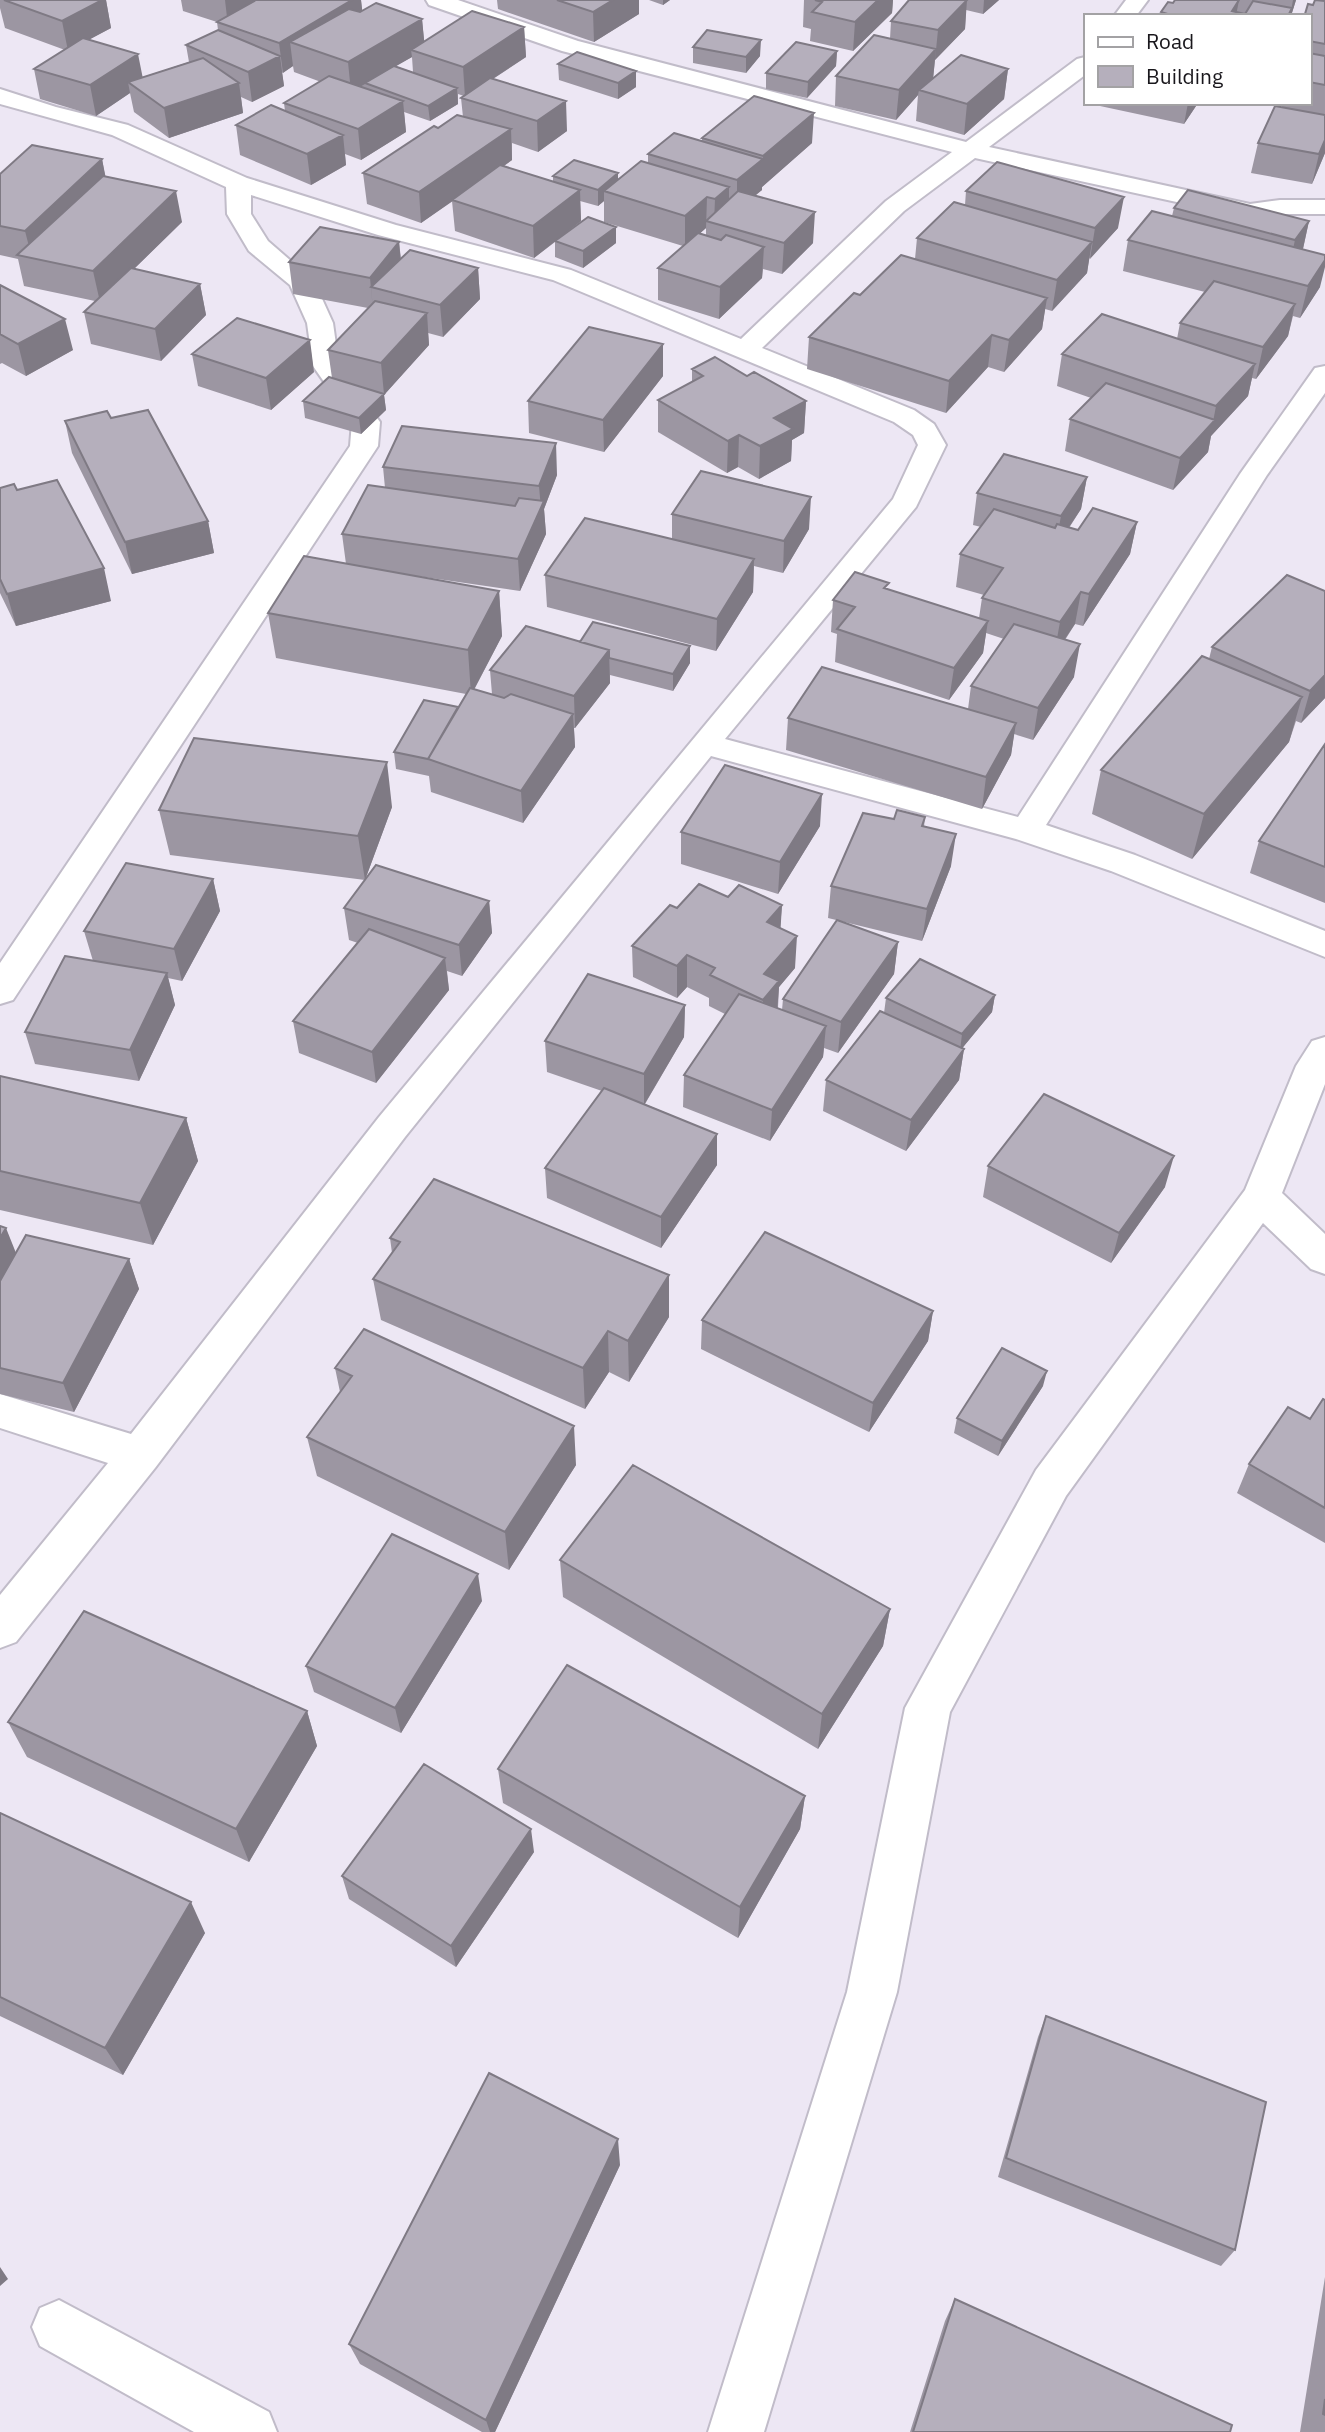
<svg xmlns="http://www.w3.org/2000/svg" width="1325" height="2432" viewBox="0 0 1325 2432" font-family="'IBM Plex Sans',sans-serif">
  <style>
    .lines { fill: none; stroke-linecap: round; stroke-linejoin: round }
    .minor-casing { stroke: #c1bcc9; stroke-width: 4 }
    .minor { fill: #fff; fill-rule: evenodd }
    .wall { fill: #9c96a2; fill-rule: evenodd }
    .shaded-wall { fill: #7f7a84 }
    .building { fill: #b5afbc; stroke: #7f7a84; stroke-width: 2 }
  </style>
  <rect width="100%" height="100%" fill="#ede7f4"/>
  <g class="lines">
    <g class="minor-casing">
      <path id="minor" d="M426,0h32l120,41 388,101 111,-83 8,-2v18l-96,72 261,57 30,-4h45v14h-45l-30,4 -275,-60 -71,53 -142,137 152,62 20,14 12,21 -30,62 -191,232 293,78 222,-343 75,-106 10,-2v27l-58,82 -221,350 89,30 190,76v26l-214,-86 -95,-32 -305,-83 -306,381 -250,331 -139,174 -16,6v-53l108,-132 -108,-35v-34l131,40 248,-317 514,-618 25,-54 -5,-10 -19,-13 -341,-142 -175,-45 -127,-40v19l17,27 46,40 19,42 6,43 41,56 -2,24 -365,554 -13,4v-41l350,-517 2,-24 -39,-56 -6,-43 -17,-38 -41,-34 -22,-37 -1,-27 -114,-52 -112,-31v-15l56,18 72,18 119,53 149,47 175,45 170,69 145,-138 66,-49 -390,-101 -133,-46z
        M1126,0h22l-12,16h-22z
        M1325,1037v47l-43,109 43,41v40l-14,-5 -48,-46 -197,273 -116,216 -53,280 -133,440h-56l139,-440 58,-284 131,-238 209,-280 51,-124 16,-25z
        M59,2300l210,112 8,20h-83l-154,-86 -8,-19 8,-19z"/>
    </g>
    <use href="#minor" class="minor"/>
  </g>
  <path class="wall" d="M0,0h106l5,28 -23,12 55,37 46,-15 -3,-17 32,-15 -1,-8 -34,-11 -2,-11h180l1,11 60,8 2,22 100,-14 2,30 -33,22 74,52 -29,21 -26,-9v17l-8,6 49,16v-6l65,-3v6l30,-16v-9l54,-13v-3l110,5 -50,44v3l-7,5 58,48 -31,31 -19,-5 -1,9 -43,41 -61,-19v-32l25,-22 -79,-24v-21l-6,5 -18,-5 1,20 -19,14 54,-8v16l-33,25 -28,-11v-15l-21,16 -79,-27 -3,-30 -31,22 -54,-19 -4,-31 75,-45 25,-11 -2,-19 3,-2 -6,-2v10l-28,17 -26,-9 2,20 -45,28 -16,-6 1,11 -35,20 -71,-30 -4,-30 49,-14 -1,-8 37,-21 -27,-10 -1,-6 -11,7 2,13 -32,16 -11,-5 2,16 -74,25 -35,-26 -4,-19 -34,23 -56,-17 -6,-30 31,-19 -60,-22 -5,-20zM412,57l1,15 -18,-6zM706,228v7l-6,-2z
    M497,0h142v14l-45,28 -96,-33z
    M649,0h21l-7,5z
    M804,0h89l-1,13 -39,38 -43,-10 1,-12 -8,-2z
    M909,0h90l-16,14 -17,-4 -1,19 -30,31 -2,19 75,-10 -4,30 -40,36 -48,-14 2,-26 -22,25 -61,-14 1,-30 54,-37 1,-18z
    M1175,0h121l-5,16h-131l1,-4 12,-9z
    M1325,1v152l-13,31 -61,-11 7,-30 24,-36 1,-4h26v-87h-4l3,-12 5,1z
    M693,47l67,9 -14,17 -53,-10z
    M837,51l-1,15 -29,32 -41,-9v-16z
    M558,64l78,23 -18,12 -59,-19z
    M1101,103h97l-14,21 -84,-18z
    M102,159l3,17 77,46 -48,47 66,15 6,31 -45,46 -70,-17 -7,-32 11,-11 -71,-15 -6,-27 -18,-4v-81z
    M966,191l152,37 -29,31 -2,14 -35,38 -7,-2 -3,20 -38,43 -16,-5 -42,46 -139,-44 2,-32 51,-42 55,-36 2,-21 48,-33z
    M1174,208l135,13 -6,28 17,38 -20,31 -7,-2 -5,20 -32,43 -4,-1 -4,18 -37,40 -3,16 -35,38 -108,-39 5,-32 21,-21 -34,-12 5,-32 115,-15 3,-16 25,-31 -82,-21 5,-31 44,-24z
    M399,242l2,17 77,9 2,31 -37,38 -15,-4 1,12 -45,50 2,15 -25,24 -56,-16 -2,-17 29,-23 -4,-28 40,-42 -75,-14 -4,-32z
    M0,285l73,65 -47,26 -24,-13 -2,1z
    M663,344v32l-59,76 -75,-19 -1,-32z
    M192,354l122,18 -43,38 -73,-24z
    M692,369l55,7 59,25 -2,32 -12,7 -1,21 -32,18 -21,-12 -11,6 -69,-41v-32l34,-18z
    M111,418l97,103 6,32 -82,21 -60,-121 -7,-32z
    M383,467l174,8 -13,34 2,25 -26,57 -103,-15 82,15 3,45 -28,54 18,4 -2,-24 90,-28 110,4v17l-17,28 -63,-16v8l-35,45h-1l1,19 -52,76 -92,-31 -2,-16 -33,-7 -2,-17 64,-45 8,-13 -190,-36 -8,-45 78,-49 -4,-30 43,-46z
    M1087,477l-6,32 -12,19 9,2 59,-8 -7,32 -47,72 -8,-2 -10,16 9,37 -41,63 -19,-6 -3,21 -29,54 -196,-59 2,-32 180,-9 3,-23 33,-47 -18,-6 -3,20 -34,47 -114,-38 2,-28 -6,-2 2,-32 55,-10 91,28 3,-20 2,-3 -28,-8 4,-33 21,-27 -8,-2 4,-32z
    M0,488l17,2 94,111 -95,25 -16,-33z
    M672,514l137,15 -26,44 -29,-7 -1,26 -37,59 -169,-44 -2,-32 127,-35z
    M1212,647l113,51 -24,25 -5,-2 -7,21 -97,117 -100,-45 9,-44 108,-111z
    M1325,744v159l-75,-30 9,-32z
    M392,807l-27,73 124,21 3,32 -30,43 -15,-5 2,19 -73,93 -77,-30 -6,-32 65,-78 -9,-3 -5,-32 21,-28 -195,-25 -11,-45z
    M925,817l-1,10 27,39 -29,75 -94,-23 3,-32 63,-67z
    M820,826l-42,68 -97,-30v-32z
    M213,879l7,32 -38,70 -14,-3 7,27 -36,76 -104,-17 -10,-32 68,-71 -9,-30z
    M728,897l54,8 -2,23 15,40 -16,19 -1,21 4,2 1,-11 115,-57 -4,32 -56,79 -14,-5 -1,9 -53,84 -87,-34 1,-32 41,-61 -16,-8v-8l-22,-11 -10,11 -44,-21 -1,-31 45,-38z
    M995,995l-3,17 -30,36 2,1 -5,31 -53,71 -83,-40 3,-31 58,-67 2,-15z
    M685,1005l-1,32 -39,67 72,30v31l-56,83 -114,-50 -2,-30 57,-77 -55,-19 -2,-31z
    M0,1076l186,42 12,43 -45,84 -153,-35z
    M988,1166l177,21 -54,76 -128,-66z
    M0,1226l16,28 113,5 10,30 -65,123 -74,-18z
    M390,1238l279,79 -40,65 -20,-10 -24,37 -204,-89 -8,-41 19,-26z
    M933,1311l-5,30 -59,91 -168,-83 1,-29z
    M335,1368l241,97 -67,105 -192,-94 -10,-39 33,-45z
    M1043,1386l-45,70 -44,-23 3,-15z
    M1325,1400v143l-88,-50 12,-29 61,-45z
    M560,1560l330,49 -7,37 -65,103 -255,-152z
    M482,1601l-81,132 -87,-41 -8,-26z
    M307,1711l10,35 -68,116 -222,-105 -19,-35z
    M498,1769l307,27 -5,33 -62,109 -235,-135z
    M0,1813l205,120 -82,142 -123,-59z
    M534,1852l-78,115 -107,-68 -7,-23z
    M1046,2016l189,234 -14,16 -223,-89 40,-140z
    M620,2165l-125,267h-13l-122,-68 -11,-20z
    M1325,2277v155h-25z
    M955,2299l275,133h-320l35,-111z"/>
  <path class="shaded-wall" d="M102,0h4l5,28 -43,23 -6,-30z
    M225,0h49l-46,26z
    M352,0h9l3,25 -74,17 3,24 -10,7 -4,-30z
    M613,0h26v14l-45,28 -1,-30z
    M663,0h7l-7,5z
    M878,0h15l-1,13 -39,38 2,-29z
    M967,0l-2,29 -30,31 3,-30z
    M984,0h15l-16,14z
    M1239,0l-3,16 -4,-5z
    M1293,0h3l-5,16h-3l3,-5z
    M422,19l3,30 -14,1 1,7 -45,26h-2v1l-14,8 -3,-30z
    M524,27l2,30 -61,40 -2,-30z
    M761,40l-1,16 -14,17v-16z
    M936,49l-3,30 -14,11 -1,5 -22,25 3,-30z
    M837,51l-1,15 -29,32 1,-16z
    M138,54l6,30 -16,-2 2,11 -34,23 -6,-31z
    M280,56l4,30 -32,16 -4,-30z
    M1008,69l-4,30 -40,36 3,-31z
    M636,71v16l-18,12v-16z
    M239,83l4,30 -74,25 -5,-30z
    M457,88l1,16 -28,17 -2,-15z
    M403,101l3,31 -45,28 -3,-31z
    M566,101l1,30 -29,21 -1,-31z
    M1188,103h10l-14,21z
    M814,113l-2,30 -50,44v3l-25,21v-31l26,-21v-3z
    M511,129l1,31 -91,63 -2,-31z
    M343,135l3,30 -35,20 -4,-31z
    M1325,140v13l-13,31 7,-30z
    M102,159l6,30 -76,69 -7,-27z
    M618,173v17l-14,1v10l-6,5v-16z
    M729,187v31l-15,6 1,-25z
    M580,190l1,31 -47,37 -1,-32z
    M176,191l6,31 -82,80 -7,-31z
    M707,197l-1,31 -21,19v-31z
    M1124,197l-6,31 -28,31 5,-31z
    M815,212l-2,31 -31,31 2,-31z
    M1309,221l-7,32 -14,18 7,-31z
    M616,227v16l-33,25v-17z
    M399,242l3,31 -31,14 2,22 -3,-31z
    M1092,242l-5,31 -35,38 5,-31z
    M764,247l-2,31 -43,41 1,-32z
    M1325,260v7l-5,20 -20,31 8,-32z
    M478,268l2,31 -37,38 -3,-32z
    M200,284l6,31 -45,46 -6,-32z
    M1047,298l-5,31 -38,43 5,-32z
    M1295,304l-7,32 -32,43 7,-32z
    M427,313l2,32 -45,50 2,15 -25,24 -2,-16 25,-24 -3,-31z
    M65,319l8,31 -47,26 -8,-32z
    M992,335l-4,32 -42,46 3,-32z
    M310,340l4,32 -43,38 -5,-32z
    M663,344v32l-59,76 -1,-32z
    M1255,364l-7,32 -37,40 -3,16 -35,38 7,-32 33,-36 3,-16z
    M806,401l-2,32 -12,7 -1,21 -32,18 1,-33 14,-28z
    M739,435l-1,32 -11,6 1,-32z
    M556,443l1,32 -13,34 2,25 -26,57 -2,-32 23,-50 -2,-23z
    M1087,477l-6,32 -26,39 6,-32z
    M811,497l-2,32 -26,44 1,-32z
    M208,521l6,32 -82,21 -7,-32z
    M1137,522l-7,32 -47,72 6,-32z
    M754,559l-1,33 -37,59 1,-32z
    M104,568l7,33 -95,25 -9,-32z
    M499,591l3,45 -31,59 -3,-45z
    M1081,592l-6,32 -21,31 6,-33z
    M988,621l-5,32 -34,47 5,-32z
    M1080,644l-6,33 -41,63 5,-32z
    M690,646v17l-17,28v-17z
    M609,650l1,33 -35,45 -1,-32z
    M1325,675v23l-24,25 9,-32z
    M1302,697l-13,45 -97,117 12,-45z
    M573,714l2,33 -52,76 -2,-32z
    M1016,723l-5,32 -29,54 4,-32z
    M387,762l5,45 -27,73 -7,-44z
    M822,794l-2,32 -42,68 2,-32z
    M956,834l-5,32 -29,75 5,-32z
    M213,879l7,32 -38,70 -8,-32z
    M489,901l3,32 -30,43 -3,-31z
    M782,905l-2,32 -13,-15z
    M797,936l-2,32 -16,19 -2,25 -15,19 2,-57z
    M898,942l-4,32 -56,79 3,-31z
    M687,955v32l-10,11v-32z
    M445,958l4,32 -73,93 -4,-31z
    M167,973l8,32 -36,76 -9,-31z
    M995,995l-3,17 -32,39 2,-17z
    M685,1005l-1,32 -40,68v-31z
    M826,1026l-3,31 -53,84 2,-31z
    M964,1049l-5,31 -53,71 5,-31z
    M186,1118l12,43 -45,84 -13,-42z
    M717,1134v31l-56,83v-31z
    M1174,1156l-9,31 -54,76 8,-30z
    M6,1228l12,30 -18,31v-51z
    M129,1259l10,30 -65,123 -11,-29z
    M669,1275v42l-40,65 -1,-41z
    M933,1311l-5,30 -59,91 4,-29z
    M608,1331l1,41 -24,37 -2,-41z
    M1047,1371l-4,15 -45,70 4,-15z
    M574,1426l2,39 -67,105 -4,-38z
    M478,1574l4,27 -81,132 -6,-25z
    M890,1609l-7,37 -65,103 4,-35z
    M307,1711l10,35 -68,116 -13,-33z
    M805,1796l-5,33 -62,109 2,-31z
    M531,1829l3,23 -78,115 -5,-21z
    M191,1902l14,31 -82,142 -18,-27z
    M618,2139l2,26 -125,267h-5l-4,-12z
    M0,2267l8,12 -8,7z"/>
  <path class="building" d="M4,0h98l-40,21z
    M256,0h96l-73,43 -62,-21z
    M557,0h56l-20,12z
    M815,0h63l-23,22 -43,-10 10,-10z
    M909,0h58l-29,30 -47,-9z
    M1175,0h64l-7,11 13,3 8,-13 39,7 -4,8h-118l1,-1 -10,-3 7,-10 5,1z
    M1315,0l10,1v43l-16,-3v-23l1,-4h-5l3,-10 5,1z
    M376,3l46,16 -74,43 -58,-20 59,-33 11,3z
    M472,11l52,16 -61,40 -52,-17z
    M218,30l62,26 -32,16 -62,-27z
    M707,30l54,10 -15,17 -53,-10z
    M874,35l62,14 -37,41 -63,-14z
    M83,38l55,16 -48,31 -56,-16z
    M796,42l41,9 -29,31 -42,-9z
    M577,52l59,19 -18,12 -60,-19z
    M1309,53l16,3v29l-16,-3z
    M961,55l47,14 -41,35 -48,-14z
    M203,58l36,25 -75,25 -36,-26z
    M394,66l63,22 -29,18 -63,-23z
    M329,76l74,25 -45,28 -74,-26z
    M490,78l76,23 -29,20 -76,-23z
    M754,96l60,17 -51,43 -61,-18z
    M271,105l72,30 -36,19 -71,-29z
    M1275,106l50,9v25l-6,14 -61,-11z
    M457,115l54,14 -92,63 -56,-19 71,-47 4,2z
    M674,133l89,26 -26,21 -89,-26z
    M32,145l70,14 -77,72 -25,-5v-52z
    M574,160l44,13 -20,17 -45,-14z
    M641,161l88,26 -14,12 -8,-2 -22,19 -81,-25z
    M997,162l127,35 -29,31 -129,-37z
    M500,165l80,25 -47,36 -81,-26z
    M103,176l73,15 -83,80 -76,-16z
    M1188,190l121,31 -14,19 -121,-32z
    M738,191l77,21 -31,31 -78,-22z
    M954,202l138,40 -35,38 -140,-42z
    M1152,211l173,44v5l-17,26 -180,-46z
    M588,217l28,10 -33,24 -28,-10z
    M320,227l79,15 -29,36 -81,-16z
    M698,233l23,7 5,-5 38,12 -44,40 -62,-19z
    M410,250l68,18 -38,37 -69,-18z
    M901,255l146,43 -38,42 -17,-5 -43,46 -140,-44 45,-44 6,2z
    M131,268l69,16 -45,45 -71,-17z
    M1214,281l81,23 -32,43 -83,-24z
    M0,285l65,34 -47,25 -18,-10z
    M375,301l52,12 -46,50 -53,-13z
    M1102,314l153,50 -39,42 -154,-52z
    M237,318l73,22 -44,38 -74,-24z
    M589,327l74,17 -60,76 -75,-19z
    M715,357l32,19 7,-4 52,29 -32,17 19,11 -33,17 -21,-11 -11,6 -70,-41 45,-24 -11,-7z
    M329,377l55,17 -25,24 -56,-17z
    M1106,383l109,37 -35,38 -110,-39z
    M148,410l60,111 -83,21 -60,-121 42,-10 4,7z
    M402,426l154,17 -17,43 -156,-19z
    M1004,454l83,23 -26,39 -84,-23z
    M701,471l110,26 -27,44 -112,-27z
    M57,480l47,88 -97,26 -7,-15v-91l14,-4 3,6z
    M368,485l147,21 4,-8 25,3 -26,58 -176,-25z
    M1093,508l44,14 -48,72 -8,-2 -21,30 -78,-24 21,-30 -43,-14 34,-45 61,19 2,-4 21,6z
    M585,518l169,41 -37,60 -172,-44z
    M304,556l195,35 -31,59 -200,-37z
    M855,572l34,11 -5,5 104,33 -34,47 -117,-39 18,-22 -22,-7z
    M1287,575l38,16v84l-15,16 -98,-44z
    M593,622l97,24 -17,28 -64,-16v-8l-29,-8z
    M1014,624l66,20 -42,64 -67,-22z
    M526,626l83,24 -35,46 -84,-26z
    M1202,656l100,41 -98,117 -103,-44z
    M822,667l194,56 -30,54 -198,-59z
    M470,688l34,10 7,-4 62,20 -52,77 -93,-32z
    M424,700l34,7 -30,52 -34,-7z
    M194,738l193,24 -29,74 -199,-26z
    M1325,744v123l-66,-26z
    M725,765l97,29 -42,68 -99,-30z
    M897,810l28,7 -3,9 34,8 -29,75 -96,-23 32,-73 31,6z
    M126,863l87,16 -39,70 -90,-18z
    M376,865l113,36 -30,44 -115,-37z
    M699,884l29,13 11,-12 43,20 -15,17 30,14 -33,38 15,7 -16,19 -53,-25 5,-7 -28,-13 -10,11 -45,-20 38,-41 7,3z
    M837,920l61,22 -57,80 -58,-23z
    M369,929l76,29 -73,94 -79,-31z
    M65,956l102,17 -37,77 -105,-18z
    M920,959l75,36 -33,39 -76,-36z
    M588,974l97,31 -41,69 -99,-33z
    M739,994l87,32 -54,84 -88,-35z
    M880,1011l84,38 -53,71 -85,-40z
    M0,1076l186,42 -46,85 -140,-32z
    M604,1088l113,46 -56,83 -116,-49z
    M1044,1094l130,62 -55,77 -131,-67z
    M434,1179l235,96 -41,66 -20,-10 -25,37 -210,-89 27,-37 -10,-4z
    M0,1226l6,2 -6,10z
    M765,1232l168,79 -60,92 -171,-83z
    M26,1235l103,24 -66,124 -63,-15v-87z
    M364,1329l210,97 -69,106 -198,-95 45,-61 -17,-8z
    M1002,1348l45,23 -45,70 -45,-23z
    M1323,1399l2,1v108l-76,-44 39,-57 22,12z
    M633,1465l257,144 -68,105 -262,-154z
    M392,1534l86,40 -83,134 -89,-42z
    M84,1611l223,100 -71,118 -228,-107z
    M567,1665l238,131 -65,111 -242,-138z
    M424,1764l107,65 -80,117 -109,-70z
    M0,1813l191,89 -86,146 -105,-51z
    M1046,2016l220,86 -31,148 -229,-92z
    M489,2073l129,66 -132,281 -137,-76z
    M955,2299l277,126 -2,7h-317z
    M1325,2399v16l-2,-1z"/>
  <rect x="1084" y="14" width="228" height="91" fill="#ffffff" stroke="#a3a2a4" stroke-width="2"/>
  <rect x="1098" y="37" width="35" height="10" fill="#ffffff" stroke="#a3a2a4" stroke-width="2"/>
  <text x="1146" y="49" font-size="21" fill="#19171c">Road</text>
  <rect x="1098" y="66" width="35" height="21" fill="#b5afbc" stroke="#a3a2a4" stroke-width="2"/>
  <text x="1146" y="84" font-size="21" fill="#19171c">Building</text>
</svg>
